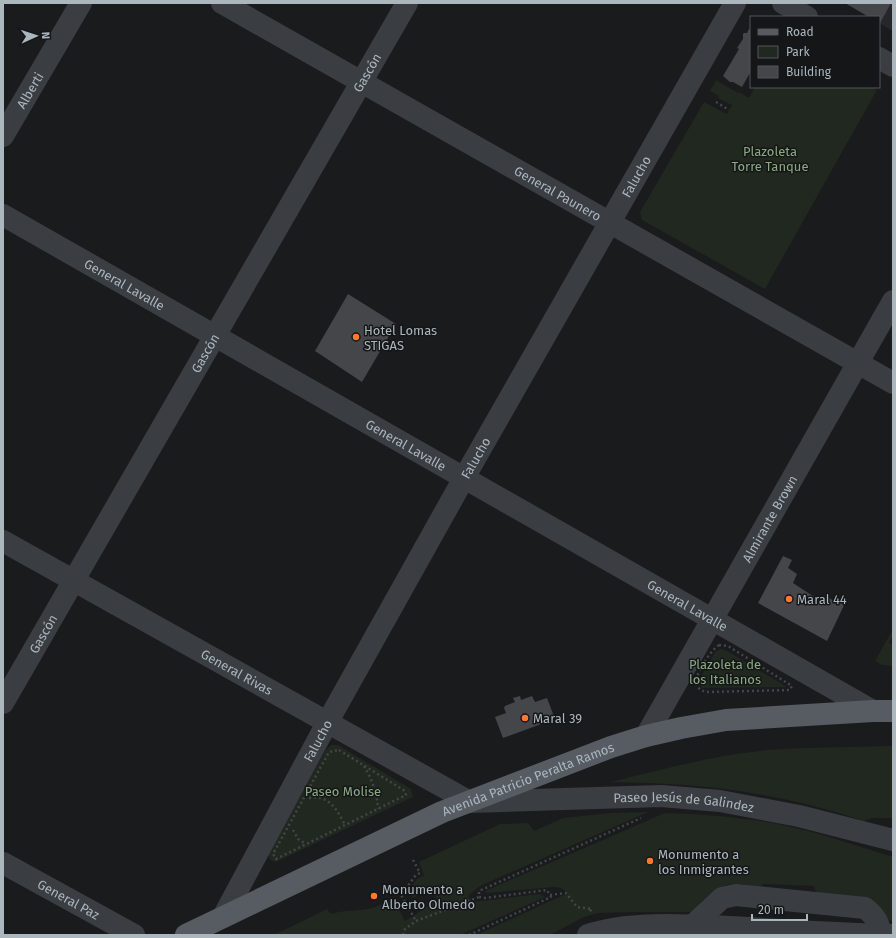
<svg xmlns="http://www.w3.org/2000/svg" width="896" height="938" viewBox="0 0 896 938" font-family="'Fira Sans',sans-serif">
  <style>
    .built { fill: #26272a }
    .green { fill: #21281f }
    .building { fill: #44464a }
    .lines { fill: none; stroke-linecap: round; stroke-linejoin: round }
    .path { stroke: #404649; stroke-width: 2.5; stroke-dasharray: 2 3; stroke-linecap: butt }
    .minor { stroke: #3a3e42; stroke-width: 22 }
    .major { stroke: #565c61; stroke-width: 22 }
    .poi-dot { fill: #ff782f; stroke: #151618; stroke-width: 1.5 }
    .labels { text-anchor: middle; stroke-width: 3; stroke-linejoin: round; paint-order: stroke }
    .street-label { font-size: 13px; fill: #abb6bd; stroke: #151618 }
    .park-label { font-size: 13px; fill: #8baa81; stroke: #151618 }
    .poi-label { font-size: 13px; fill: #abb6bd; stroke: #151618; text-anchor: start }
  </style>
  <rect width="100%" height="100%" fill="#1a1b1d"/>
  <path class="built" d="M845,3h48v28l-14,-8v-6h-10z"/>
  <path class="green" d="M716,80l22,13 1,-1 10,6 6,-11h116l6,3 -112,199 -123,-69 -2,-8 64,-110 23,12 5,-9 -14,-7 1,-2 -9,-5z
    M893,629v7l-4,7 4,2v21l-11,-1 -7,-4z
    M722,649l5,2 60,36 -85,1 -4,-6 17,-30 3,-2z
    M331,745h7l73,44 2,8 -137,65 -6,-2 -2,-7 57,-102z
    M893,746v72h-21l-8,3c-46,-15 -92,-26 -140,-32 -37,-5 -75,-6 -113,-7 52,-13 104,-27 158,-32 41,-3 83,-3 124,-4z
    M648,812l-168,74 -12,10 5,6 66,-8 6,3 -85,38h-186l53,-26 4,5c12,-4 24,-3 36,-5 10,-2 18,-6 26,-11l12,23 32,-21 -6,-13 -18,11 -4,-8 8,-11 7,-4 -5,-13 81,-38 28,-1 6,8 29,-13 47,-5z
    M665,813c38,1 75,4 113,11 39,8 77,21 115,33v64l-11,-1 -65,-25 -3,-9 -51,-2 -2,3c-8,-1 -17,-3 -25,-3 -18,0 -33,16 -44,28h-60l-34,1 -14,4 -34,18h-74l92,-42 -7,-5 -7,-1 -67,6 -2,-2z"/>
  <path class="building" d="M845,3h46l-12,22v-8h-10z
    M749,29l2,1v41l-9,16 -9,-5h-3l-7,-6 16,-27 -2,-1 6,-9v-5l1,-1h3z
    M348,294l48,30 -34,58 -47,-31z
    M783,556l9,4 -4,8 9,6 -4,9 32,21 4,-6 8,5 4,-6 6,2 -20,42 -69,-38z
    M520,696l1,4 11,-4 3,6 12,-4 8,21 -52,19 -8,-21 11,-4 -2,-5 1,-2 10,-4 -2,-4z"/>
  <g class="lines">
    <path class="path" d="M716,102l13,8
      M719,645l9,1 64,40 -2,4 -83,2 -7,-2c-2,-4 -4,-7 -3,-12 1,-8 15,-29 22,-33z
      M339,750l66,41 1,4 -130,64 -3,-5 56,-102z
      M364,766c8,14 13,26 14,43
      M309,798c20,-4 28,12 36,27
      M293,830l5,9 8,5
      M413,860l7,13 -4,2 -15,20 15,26
      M550,895l16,-2 11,14 15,2 -4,4
      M403,935l2,-6 11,-8 63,-24
      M469,935l82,-38 -4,-7 -62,8 -6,-1v-6l162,-73"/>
    <g class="minor">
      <path id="s1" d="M222,3l671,380"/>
      <path d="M783,3l24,14"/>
      <path d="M879,58l14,8"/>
      <path id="s2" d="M3,136l78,-133"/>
      <path id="s3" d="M3,215l870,496"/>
      <path id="s4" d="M3,541l467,261 191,-6 59,5 79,15 94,24"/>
      <path id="s5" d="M3,703l404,-700"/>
      <path id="s6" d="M646,736l247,-435"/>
      <path id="s7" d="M3,863l131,72"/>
      <path id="s8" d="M223,917l104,-194 137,-245 271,-475"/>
      <path d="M693,925l29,-27 14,-3 129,13c10,8 14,14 16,27"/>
      <path d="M588,935c40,-14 99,-10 141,-8 55,3 109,7 164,8"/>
    </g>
    <path class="major" id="s9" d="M186,935l256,-123 169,-65 35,-11 35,-8 45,-8 147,-9h20"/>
  </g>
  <g class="poi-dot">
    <circle cx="356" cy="337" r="4"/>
    <circle cx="789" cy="599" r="4"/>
    <circle cx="525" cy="718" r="4"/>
    <circle cx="650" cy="861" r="4"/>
    <circle cx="374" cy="896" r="4"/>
  </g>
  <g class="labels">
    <g class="street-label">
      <text dy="5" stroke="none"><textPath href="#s5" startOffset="728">Gascón</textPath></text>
      <text dy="5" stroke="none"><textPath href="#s2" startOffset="53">Alberti</textPath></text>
      <text dy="5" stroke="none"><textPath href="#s8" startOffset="848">Falucho</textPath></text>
      <text dy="5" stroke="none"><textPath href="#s1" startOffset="386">General Paunero</textPath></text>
      <text dy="5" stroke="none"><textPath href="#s3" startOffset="140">General Lavalle</textPath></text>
      <text dy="5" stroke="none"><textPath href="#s5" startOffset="404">Gascón</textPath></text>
      <text dy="5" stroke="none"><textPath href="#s3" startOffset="464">General Lavalle</textPath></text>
      <text dy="5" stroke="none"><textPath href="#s8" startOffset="524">Falucho</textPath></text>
      <text dy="5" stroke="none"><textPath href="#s6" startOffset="250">Almirante Brown</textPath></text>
      <text dy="5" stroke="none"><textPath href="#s3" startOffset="788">General Lavalle</textPath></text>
      <text dy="5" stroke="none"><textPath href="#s5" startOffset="80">Gascón</textPath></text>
      <text dy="5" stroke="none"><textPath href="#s4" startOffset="268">General Rivas</textPath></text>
      <text dy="5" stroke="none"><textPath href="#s8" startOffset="200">Falucho</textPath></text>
      <text dy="5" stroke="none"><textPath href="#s9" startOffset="376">Avenida Patricio Peralta Ramos</textPath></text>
      <text dy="5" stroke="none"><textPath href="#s4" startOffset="749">Paseo Jesús de Galindez</textPath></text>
      <text dy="5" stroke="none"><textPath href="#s7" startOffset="75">General Paz</textPath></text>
    </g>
    <g class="park-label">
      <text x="770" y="156">Plazoleta<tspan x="770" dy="15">Torre Tanque</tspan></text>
      <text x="725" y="669">Plazoleta de<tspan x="725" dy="15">los Italianos</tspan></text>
      <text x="343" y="796">Paseo Molise</text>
    </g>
    <g class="poi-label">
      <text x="364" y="335">Hotel Lomas<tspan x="364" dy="15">STIGAS</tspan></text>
      <text x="797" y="604">Maral 44</text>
      <text x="533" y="723">Maral 39</text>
      <text x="658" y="859">Monumento a<tspan x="658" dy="15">los Inmigrantes</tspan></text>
      <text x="382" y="894">Monumento a<tspan x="382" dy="15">Alberto Olmedo</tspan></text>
    </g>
  </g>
  <rect width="896" height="938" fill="none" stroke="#abb6bd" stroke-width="8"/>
  <rect x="750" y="16" width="130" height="72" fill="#151618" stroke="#51565a"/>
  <rect x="758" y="29" width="20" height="6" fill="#565c61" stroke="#51565a"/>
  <text x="786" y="36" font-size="12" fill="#abb6bd">Road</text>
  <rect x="758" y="46" width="20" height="12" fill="#21281f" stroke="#51565a"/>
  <text x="786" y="56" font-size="12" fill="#abb6bd">Park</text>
  <rect x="758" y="66" width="20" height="12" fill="#44464a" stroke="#51565a"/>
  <text x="786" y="76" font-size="12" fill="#abb6bd">Building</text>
  <g transform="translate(36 36) rotate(87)" stroke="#151618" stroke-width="3" paint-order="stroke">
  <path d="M0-3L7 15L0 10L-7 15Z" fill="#abb6bd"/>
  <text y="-6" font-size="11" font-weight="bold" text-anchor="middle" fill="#abb6bd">N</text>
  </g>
  <path d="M752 914v6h55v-6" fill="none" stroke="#abb6bd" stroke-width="2"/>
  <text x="758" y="914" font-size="12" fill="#abb6bd" stroke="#151618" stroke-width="3" paint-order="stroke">20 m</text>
</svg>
